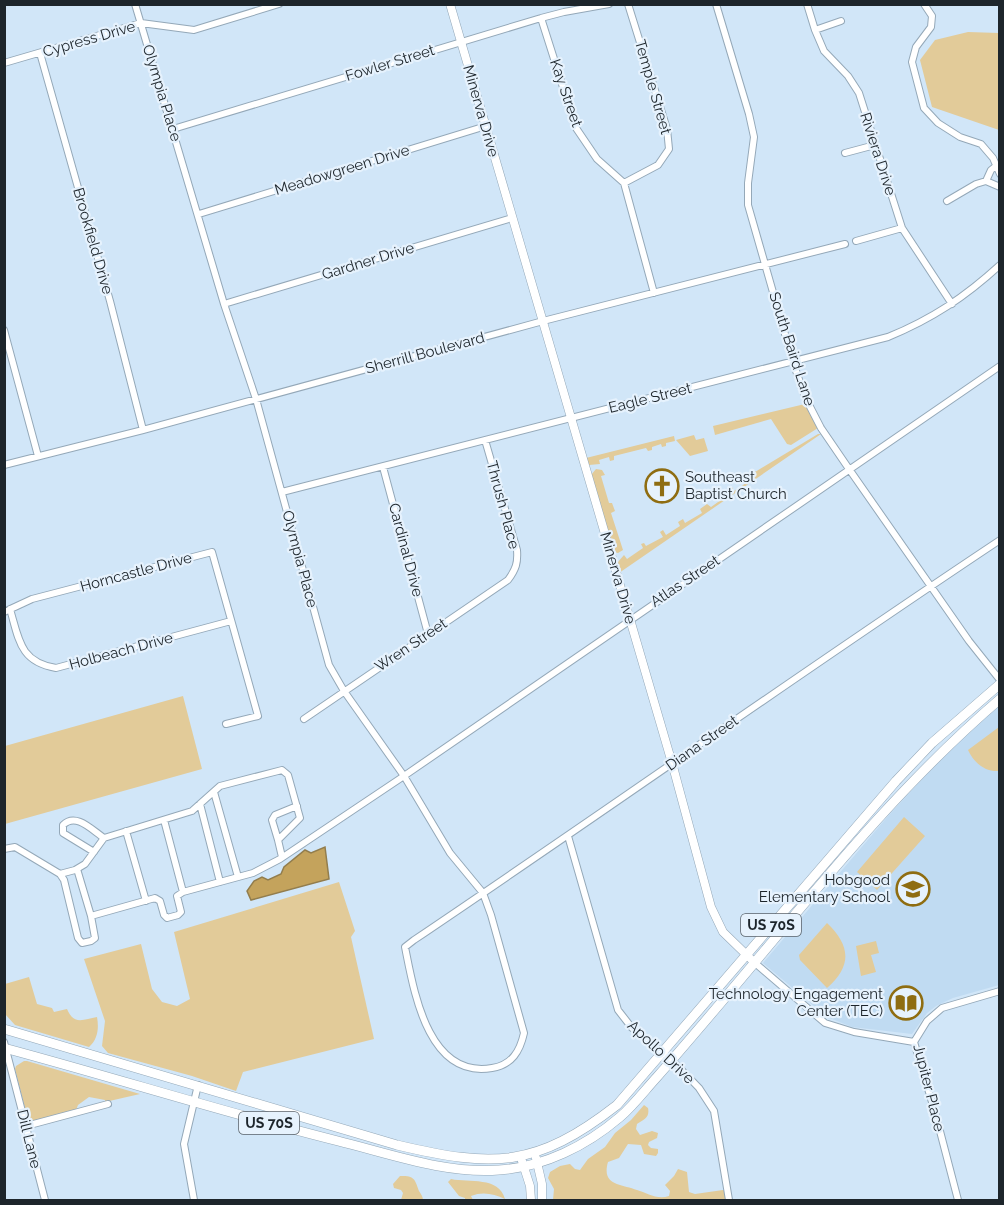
<svg xmlns="http://www.w3.org/2000/svg" width="1004" height="1205" viewBox="0 0 1004 1205" font-family="Raleway,sans-serif">
  <style>
    .built { fill: #c0dbf2 }
    .green { fill: #e2cb99 }
    .water { fill: #c4a35c; stroke: #927d4d; stroke-width: 1.5 }
    .lines { fill: none; stroke-linecap: round; stroke-linejoin: round }
    .minor-casing { stroke: #94a8b8; stroke-width: 8 }
    .tertiary-casing { stroke: #94a8b8; stroke-width: 9 }
    .primary-casing { stroke: #94a8b8; stroke-width: 10 }
    .minor { stroke: #fff; stroke-width: 6 }
    .tertiary { stroke: #fff; stroke-width: 8 }
    .primary { stroke: #fff; stroke-width: 9 }
    .labels { text-anchor: middle; stroke-width: 4.5; stroke-linejoin: round; paint-order: stroke }
    .shield { fill: #e6f2fd; stroke: #59626a; stroke-width: 1.5 }
    .shield-label { font-size: 14px; font-weight: bold; fill: #1d252b }
    .street-label { font-size: 15px; fill: #1d252b; stroke: #e6f2fd }
    .poi-label { font-size: 15px; fill: #1d252b; stroke: #e6f2fd; text-anchor: end }
  </style>
  <rect width="100%" height="100%" fill="#d1e6f8"/>
  <path class="built" d="M999,703v282l-46,13 -17,8 -9,7 -15,21 -60,-7 -25,-10 -64,-54 126,-148 53,-57z"/>
  <path class="green" d="M968,32l31,1v97l-67,-23 -12,-47 15,-20z
    M805,404l13,24 -27,17 -4,-1 -16,-25 -56,16 -2,-9z
    M818,434h3l-202,139 -2,-10 7,-8 3,4 16,-11 -2,-4 3,-1 2,3 17,-9 -3,-5 3,-2 3,5 14,-9 -2,-4 5,-3 2,4 17,-10 -2,-4 7,-5 4,3 17,-12 -2,-4 6,-4 2,4 18,-12 -2,-4z
    M694,435l2,5 8,-2 4,13 -18,5 -14,-16z
    M674,436l1,5 -9,2v3l-4,1 -1,-3 -9,3v3l-4,1 -2,-3 -32,8v4l-4,1 -1,-4 -10,3 1,4 -11,1 -3,-7z
    M596,469l6,1 3,5 -4,1 8,27h3l3,8 -4,2 12,37 -5,3 -5,-1 -22,-77z
    M183,696l19,73 -197,55v-78z
    M999,727v44c-14,1 -25,-8 -31,-21z
    M904,817l21,19 -48,54 -20,-18z
    M339,882l16,49 -4,6 23,102 -131,33 -7,19 -44,-15 -84,-23 -6,-7 3,-25 -21,-62 57,-15 11,45 10,13 15,4 13,-7 -16,-67z
    M827,923c24,23 25,43 0,65l-27,-28 -1,-5z
    M876,941l3,12 -8,2 5,17 -15,4 -5,-30z
    M29,977l8,27 15,4 2,4 13,-3c7,17 17,10 30,8 2,11 1,22 -8,30l-74,-22 -10,-11v-30z
    M24,1061h3l113,33 -35,8v-2l-16,-3 -11,8 -2,5 -46,12 -2,-2 -13,-51 1,-3z
    M644,1105l4,3c2,10 -4,11 -11,16l-1,5 4,6 12,-4 6,2 -1,5 -8,4 -1,3 3,3 7,1v4l-2,3 -12,-2 -3,-9 -13,-1 -9,14 -11,4c-7,24 14,22 29,28 10,3 20,10 32,6l1,-5 -5,-6 9,-9 4,-7 9,3 2,20 6,2 28,-4 2,1 1,9h-173l1,-11 -6,-11 2,-6 10,-6 10,-2 5,5 5,1 8,-11 17,-12 10,-14 16,-13z
    M400,1176c15,-1 15,4 19,15 2,3 4,6 4,9h-22l2,-7 -2,-3 -7,-2 -1,-4z
    M451,1179c18,4 48,-3 54,20 -11,-5 -22,-8 -34,-3l2,4h-8v-2l-6,-2 -11,-14z"/>
  <path class="water" d="M325,847l4,32 -78,21 -4,-9 7,-10 8,-4 6,3 13,-6 3,-7 21,-17 6,3z"/>
  <g class="lines">
    <g class="minor-casing">
      <path id="minor" d="M135,4l89,300 32,95 73,266 15,26 60,85 46,77 33,40 8,22 33,118c-4,18 -12,32 -32,35 -64,11 -78,-76 -87,-121l9,-7c196,-132 389,-269 586,-400
        M716,4l33,110 5,23 -6,46v22l45,157 12,35 16,31 28,41 120,172 31,39
        M807,4l8,26 9,21 24,25 11,17 43,135 50,76
        M924,4l8,12 -1,11 -15,20 -4,15 12,46 14,15 22,14 21,7 12,14 7,16
        M541,18l35,110 21,31 27,24 30,110
        M815,30l26,-9
        M40,53l70,248 33,129
        M4,63l137,-40 53,7 85,-26
        M173,129l368,-111 23,-6 45,-8
        M845,153l30,-8
        M986,181l5,-11 5,-4
        M624,183l34,-18 11,-16 -2,-20 -39,-125
        M947,201l29,-17 10,-3 14,6
        M199,214l287,-88
        M856,241l46,-13
        M224,304l288,-86
        M4,330l34,126
        M4,465l139,-35 400,-109 302,-77
        M383,467l45,167
        M282,492l606,-155c44,-18 77,-40 112,-72
        M10,609c9,31 10,53 46,59l175,-47
        M4,612l28,-13 180,-47 46,164 -32,8
        M304,719l204,-139c8,-11 10,-17 9,-30l-32,-110
        M214,792l24,85
        M200,804l20,78
        M164,820l19,72
        M126,831l20,70
        M568,836l50,174 14,18 40,32 27,28 15,23 15,89
        M278,840l-6,-20 3,-5 22,-9
        M4,849l11,-2 45,27 4,6 14,58 4,5 9,-2 4,-3 -4,-22 64,-18 5,3 4,14 3,3 11,-3 3,-3 -4,-16 6,-4 70,-19 27,-14 124,-83 596,-410
        M94,852l-31,-19v-8c13,-13 29,5 41,13
        M77,869l14,47
        M60,874l15,-4 10,-6 19,-26 88,-27 28,-25 62,-16 6,5 12,43 -22,22 4,17
        M755,963l70,60 29,9 60,10
        M4,1042l41,158
        M26,1126l82,-22
        M194,1200l-10,-56 14,-59
        M958,1200l-23,-88 -21,-70 13,-21 15,-13 58,-17"/>
    </g>
    <g class="tertiary-casing">
      <path id="tertiary" d="M450,4l222,759 39,144 12,25 32,31
        M536,1158l6,26v16
        M522,1161l8,25 1,14"/>
    </g>
    <g class="primary-casing">
      <path id="primary" d="M4,1029l393,116c97,23 139,23 220,-40l279,-324 36,-38 68,-59
        M4,1048c112,30 222,65 334,93 53,13 107,33 161,29 45,-3 87,-24 121,-53 13,-11 25,-27 37,-40 23,-26 45,-52 67,-78 88,-104 172,-211 276,-300"/>
    </g>
    <use href="#minor" class="minor"/>
    <use href="#tertiary" class="tertiary"/>
    <use href="#primary" class="primary"/>
  </g>
  <defs>
    <g id="church-ring" transform="scale(1.725)"><circle r="9.5" fill="#e6f2fd" stroke="#8f6d11" stroke-width="1.5"/><path d="M-1.2-6h2.4v3.5h3.3v2.4h-3.3V6h-2.4V-.1h-3.3v-2.4h3.3Z" fill="#8f6d11"/></g>
    <g id="school-ring" transform="scale(1.725)"><circle r="9.5" fill="#e6f2fd" stroke="#8f6d11" stroke-width="1.5"/><path d="M0-5L7-2L0 1L-7-2ZM-4 1L0 2.5L4 1V4Q0 6-4 4Z" fill="#8f6d11"/></g>
    <g id="library-ring" transform="scale(1.725)"><circle r="9.5" fill="#e6f2fd" stroke="#8f6d11" stroke-width="1.5"/><path d="M-6-4Q-3-5.5-.7-3.5V5Q-3 3-6 4ZM6-4Q3-5.5 .7-3.5V5Q3 3 6 4Z" fill="#8f6d11"/></g>
  </defs>
  <g fill-rule="evenodd">
    <use href="#church-ring" x="662" y="486"/>
    <use href="#school-ring" x="913" y="889"/>
    <use href="#library-ring" x="906" y="1003"/>
  </g>
  <g class="labels">
    <g class="shield">
      <rect x="741" y="914" width="60" height="22" rx="4.5"/>
      <rect x="239" y="1112" width="60" height="22" rx="4.5"/>
    </g>
    <g class="shield-label">
      <text x="771" y="930">US 70S</text>
      <text x="269" y="1128">US 70S</text>
    </g>
    <g class="street-label">
      <text transform="translate(89 39) rotate(-16)" y="5">Cypress Drive</text>
      <text transform="translate(390 63) rotate(-17)" y="5">Fowler Street</text>
      <text transform="translate(653 87) rotate(74)" y="5">Temple Street</text>
      <text transform="translate(162 93) rotate(73)" y="5">Olympia Place</text>
      <text transform="translate(566 93) rotate(71)" y="5">Kay Street</text>
      <text transform="translate(481 111) rotate(74)" y="5">Minerva Drive</text>
      <text transform="translate(878 154) rotate(72)" y="5">Riviera Drive</text>
      <text transform="translate(342 170) rotate(-17)" y="5">Meadowgreen Drive</text>
      <text transform="translate(93 241) rotate(74)" y="5">Brookfield Drive</text>
      <text transform="translate(368 261) rotate(-17)" y="5">Gardner Drive</text>
      <text transform="translate(792 349) rotate(72)" y="5">South Baird Lane</text>
      <text transform="translate(425 353) rotate(-15)" y="5">Sherrill Boulevard</text>
      <text transform="translate(650 398) rotate(-14)" y="5">Eagle Street</text>
      <text transform="translate(503 505) rotate(75)" y="5">Thrush Place</text>
      <text transform="translate(406 550) rotate(75)" y="5">Cardinal Drive</text>
      <text transform="translate(300 559) rotate(75)" y="5">Olympia Place</text>
      <text transform="translate(136 572) rotate(-15)" y="5">Horncastle Drive</text>
      <text transform="translate(618 578) rotate(74)" y="5">Minerva Drive</text>
      <text transform="translate(685 581) rotate(-34)" y="5">Atlas Street</text>
      <text transform="translate(411 645) rotate(-34)" y="5">Wren Street</text>
      <text transform="translate(121 651) rotate(-15)" y="5">Holbeach Drive</text>
      <text transform="translate(702 743) rotate(-35)" y="5">Diana Street</text>
      <text transform="translate(661 1052) rotate(43)" y="5">Apollo Drive</text>
      <text transform="translate(929 1088) rotate(76)" y="5">Jupiter Place</text>
      <text transform="translate(29 1139) rotate(76)" y="5">Dill Lane</text>
    </g>
    <g class="poi-label">
      <text x="685" y="482" text-anchor="start">Southeast<tspan x="685" dy="17">Baptist Church</tspan></text>
      <text x="890" y="885">Hobgood<tspan x="890" dy="17">Elementary School</tspan></text>
      <text x="883" y="999">Technology Engagement<tspan x="883" dy="17">Center (TEC)</tspan></text>
    </g>
  </g>
  <rect width="1004" height="1205" fill="none" stroke="#1d252b" stroke-width="12"/>
</svg>
